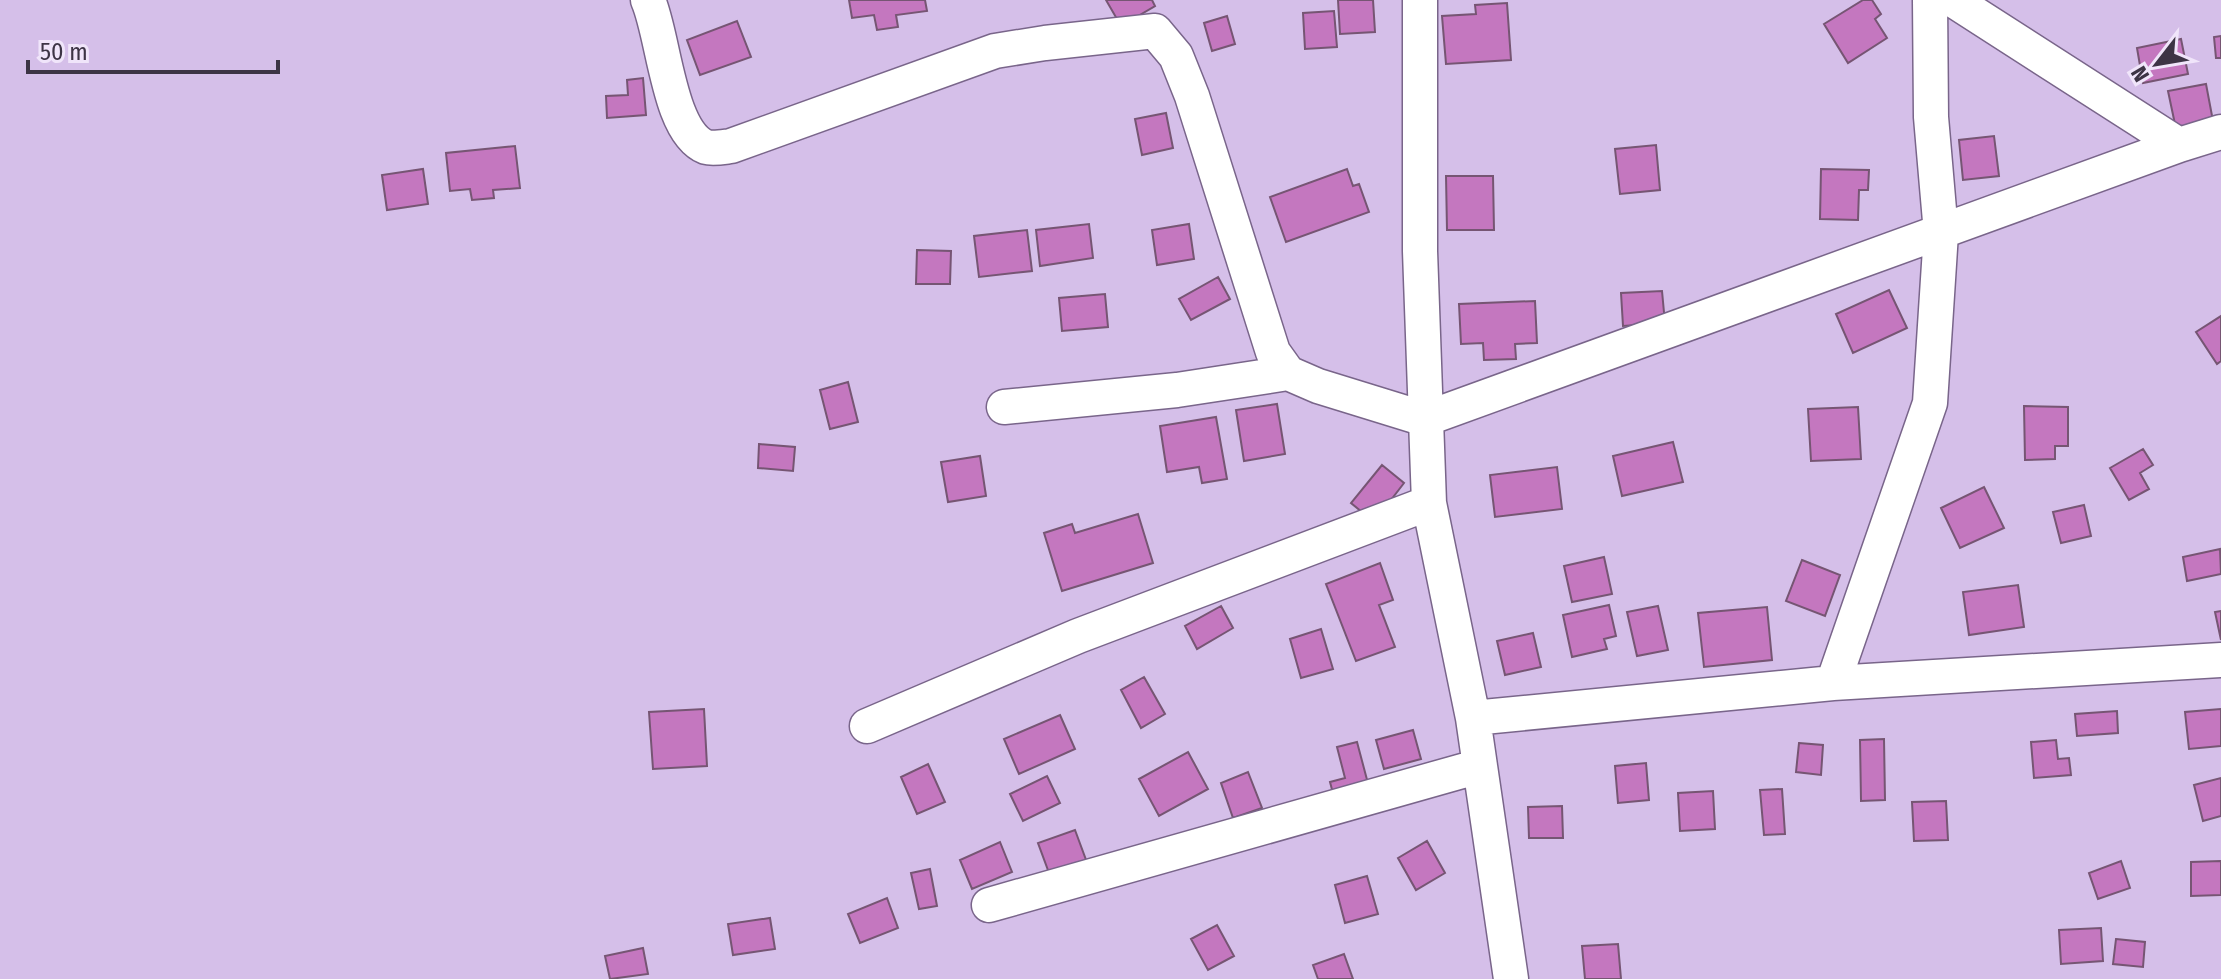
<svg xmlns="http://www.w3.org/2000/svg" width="2221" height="979" viewBox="0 0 2221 979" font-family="'Fira Sans Condensed',sans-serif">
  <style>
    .building { fill: #c477bf; stroke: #765573; stroke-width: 2 }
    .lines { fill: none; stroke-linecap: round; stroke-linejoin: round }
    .street-casing { stroke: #79658a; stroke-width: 37 }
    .street { stroke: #fff; stroke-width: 34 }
  </style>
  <rect width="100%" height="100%" fill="#d5bfe9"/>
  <path class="building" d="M849,0h76l2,11 -31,4 2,12 -21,3 -3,-15 -22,3z
    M1106,0h46l3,6 -34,20z
    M1338,0h35l2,32 -35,2z
    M1863,0h9l9,14 -6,5 12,19 -39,25 -24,-39z
    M1507,3l4,57 -65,4 -4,-48 34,-2 -1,-9z
    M1334,11l3,36 -32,2 -2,-36z
    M1227,16l8,28 -23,7 -8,-28z
    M737,21l14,36 -51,18 -13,-35z
    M2221,36v22h-5l-2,-21z
    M2181,39l7,35 -45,9 -6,-35z
    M643,78l3,37 -39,3 -1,-22 22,-1 -1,-15z
    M2206,84l7,37 -37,8 -8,-38z
    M1166,113l7,35 -31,7 -7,-36z
    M1994,136l5,40 -36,4 -4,-40z
    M1656,145l4,45 -40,4 -5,-45z
    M515,146l5,42 -27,2 1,8 -22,2 -2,-11 -20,2 -4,-38z
    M423,169l5,35 -41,6 -5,-35z
    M1347,169l6,17 6,-2 10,28 -83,30 -16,-45z
    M1821,169l48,1 -1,20h-9l-1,30 -38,-1z
    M1446,176h47l1,54h-47z
    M1089,224l4,34 -53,8 -4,-36z
    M1189,224l5,35 -37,6 -5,-35z
    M1027,230l5,41 -53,6 -5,-41z
    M917,250l34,1 -1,33h-34z
    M1218,277l12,22 -39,21 -12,-21z
    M1889,290l18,38 -54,25 -17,-39z
    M1662,291l3,32 -42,3 -2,-33z
    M1105,294l3,33 -46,4 -3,-33z
    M1535,301l2,42 -22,1 1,15 -32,1 -1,-17 -22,1 -2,-40z
    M2221,316v45l-4,3 -21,-32z
    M848,382l10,40 -28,7 -10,-39z
    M1277,404l8,50 -41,7 -8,-51z
    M2024,406l44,1v39h-13v13l-30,1z
    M1858,407l3,52 -50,2 -3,-52z
    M1216,417l11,62 -25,4 -3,-16 -32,5 -7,-46z
    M1673,442l10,40 -61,14 -9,-40z
    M759,444l36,3 -2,24 -35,-3z
    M2143,449l10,16 -13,8 9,16 -20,11 -19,-32z
    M980,456l6,40 -38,6 -7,-40z
    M1382,465l22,18 -30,39 -23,-19z
    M1557,467l5,42 -67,8 -5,-42z
    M1984,487l20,41 -44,20 -19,-40z
    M2084,505l7,31 -30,7 -8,-31z
    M1138,514l15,49 -91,28 -18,-58 28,-9 3,9z
    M2220,549l1,25 -34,7 -4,-24z
    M1604,557l8,37 -40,8 -8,-36z
    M1802,560l38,15 -15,41 -39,-15z
    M1380,563l13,37 -14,5 16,42 -39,14 -30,-77z
    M2018,585l6,42 -55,8 -6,-43z
    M1609,605l7,31 -12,3 3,10 -35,8 -9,-42z
    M1221,606l12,22 -36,21 -12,-23z
    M1658,606l10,44 -31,6 -10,-44z
    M1767,607l5,53 -68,7 -6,-54z
    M2221,611v29l-6,-28z
    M1321,629l12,40 -32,9 -11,-39z
    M1533,633l8,34 -36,8 -8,-34z
    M1144,677l21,37 -24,14 -20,-38z
    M704,709l3,57 -54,3 -4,-57z
    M2221,709v37l-32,3 -4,-37z
    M2117,711l1,22 -41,3 -2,-22z
    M1060,715l15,34 -56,25 -15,-35z
    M1413,730l8,29 -37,10 -8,-29z
    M1884,739l1,61 -24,1 -1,-61z
    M2056,740l2,19 11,-1 2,17 -37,3 -3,-36z
    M1357,742l13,49 -35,10 -5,-19 15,-4 -8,-31z
    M1799,743l24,2 -2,30 -25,-3z
    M1188,752l20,37 -49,27 -20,-37z
    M1646,763l3,37 -31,3 -3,-37z
    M928,764l17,38 -28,12 -16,-37z
    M1248,772l14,36 -29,10 -12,-35z
    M1047,776l13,27 -37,18 -13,-27z
    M2221,778v38l-18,5 -9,-36z
    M1782,789l3,45 -21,1 -4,-45z
    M1713,791l2,38 -35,2 -2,-38z
    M1946,801l2,39 -34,1 -2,-39z
    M1562,806l1,32h-34l-1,-31z
    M1075,830l14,38 -37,13 -14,-38z
    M1427,841l18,32 -29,17 -18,-32z
    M1000,842l12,30 -40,17 -12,-29z
    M2121,861l9,27 -32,11 -9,-26z
    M2221,861v34l-30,1v-34z
    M930,869l7,37 -18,3 -8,-36z
    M1367,876l11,38 -33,9 -10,-38z
    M887,898l11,30 -38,15 -12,-29z
    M770,918l5,31 -42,6 -5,-31z
    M1217,925l17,31 -26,14 -17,-31z
    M2101,928l2,33 -42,3 -2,-34z
    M2116,939l29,3 -2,25 -30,-3z
    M1618,944l3,35h-36l-3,-33z
    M643,948l5,26 -38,5 -5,-23z
    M1344,954l9,25h-35l-5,-14z"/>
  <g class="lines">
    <g class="street-casing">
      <path id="street" d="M648,0c16,36 20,132 58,147 7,2 17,0 25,-1l264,-95 50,-8 110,-12 21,25 16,40 81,256 15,21 30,13 107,33 754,-274 42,-13
        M1420,0v251l9,252 44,215 38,261
        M1953,0l226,145
        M1004,407l173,-17 111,-17
        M1833,683l97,-280 11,-170 -10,-116 -1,-117
        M1473,718l360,-35 388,-23
        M867,726l211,-90 351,-133
        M989,905l491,-139"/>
    </g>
    <use href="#street" class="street"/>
  </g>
  <g transform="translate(2157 64) rotate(239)" stroke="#f0e5fa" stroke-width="6" paint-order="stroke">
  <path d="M0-6L14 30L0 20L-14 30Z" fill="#3d3445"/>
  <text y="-12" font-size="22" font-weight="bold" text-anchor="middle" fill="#3d3445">N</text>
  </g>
  <path d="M28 60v12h250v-12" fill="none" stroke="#3d3445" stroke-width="4"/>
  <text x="40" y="60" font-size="24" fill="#3d3445" stroke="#f0e5fa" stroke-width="6" paint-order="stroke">50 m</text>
</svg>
